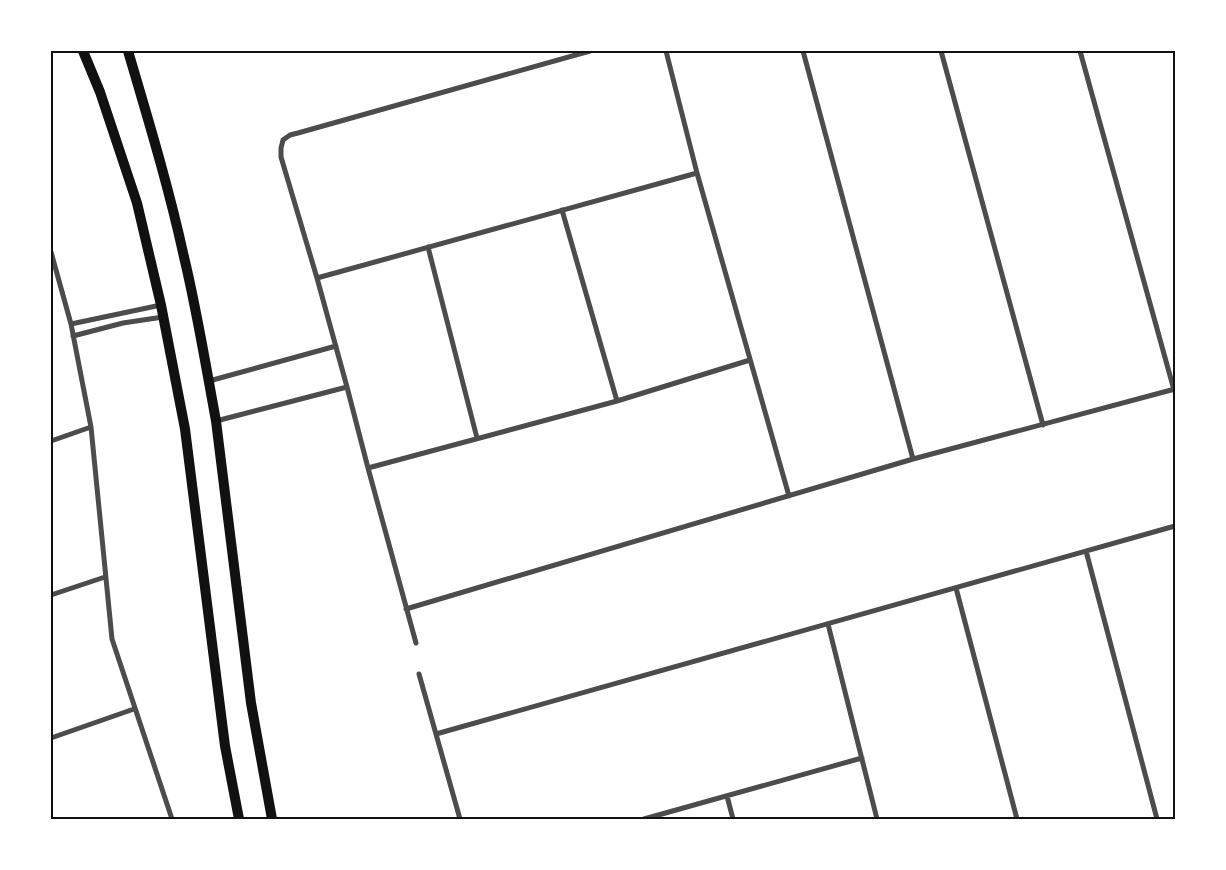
<svg xmlns="http://www.w3.org/2000/svg" width="1226" height="870" viewBox="0 0 1226 870" font-family="'DM Sans',sans-serif">
  <style>
    .lines { fill: none; stroke-linecap: round; stroke-linejoin: round }
    .minor { stroke: #4c4c4c; stroke-width: 5 }
    .secondary { stroke: #111; stroke-width: 10 }
    .neatline { fill: none; stroke: #111; stroke-width: 2 }
  </style>
  <rect width="100%" height="100%" fill="#fff"/>
  <g class="lines">
    <path class="minor" d="M666,51l31,122 92,323
      M803,51l110,408
      M941,51l102,374
      M1080,51l94,339
      M562,210l55,191
      M428,247l49,191
      M51,252l20,72 20,103 21,212 60,180
      M317,278l380,-105
      M71,324l90,-19
      M73,336l50,-13 40,-6
      M209,381l127,-35
      M216,421l131,-34
      M51,441l40,-14
      M368,468l249,-67 133,-41
      M1086,551l71,268
      M956,588l61,231
      M51,595l54,-18
      M406,609l507,-150 262,-70
      M828,624l49,195
      M416,643l-48,-175 -21,-81 -30,-109 -36,-121v-9l2,-8 7,-5 8,-2 292,-82
      M419,674l41,145
      M436,734l739,-208
      M51,738l83,-29
      M727,796l6,23
      M644,819l218,-61"/>
    <path class="secondary" d="M83,51l17,41 37,111 24,102 24,124 40,317 14,73
      M128,51c20,68 41,137 56,206 13,54 22,110 32,164l35,282 21,116"/>
  </g>
  <rect width="1226" height="870" fill="none" stroke="#ffffff" stroke-width="105"/>
  <rect x="52" y="52" width="1122" height="766" class="neatline"/>
</svg>
